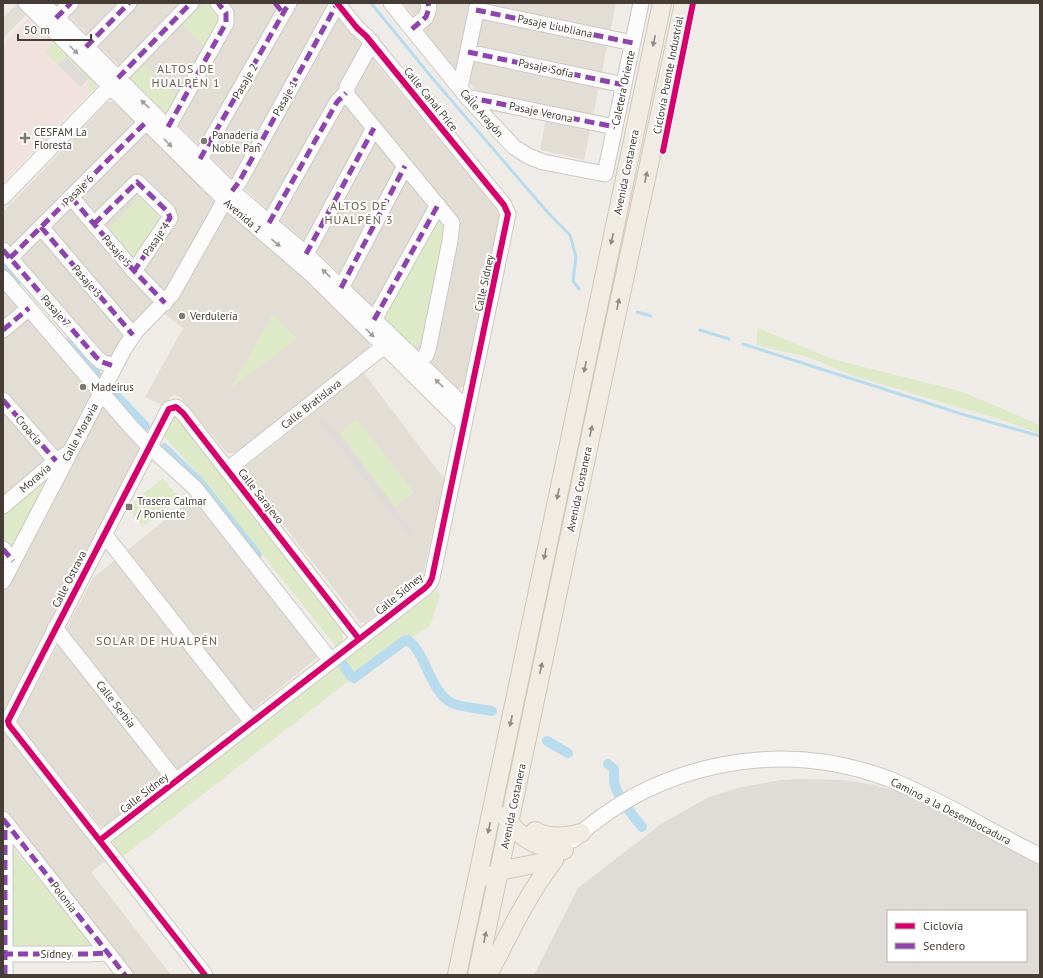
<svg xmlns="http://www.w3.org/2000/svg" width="1043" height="978" viewBox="0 0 1043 978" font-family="'PT Sans',sans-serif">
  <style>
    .residential { fill: #e3ded5 }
    .industrial { fill: #dfdbd6; fill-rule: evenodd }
    .medical { fill: #f1e2df }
    .green { fill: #dee9c8 }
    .parking { fill: #dedbd8 }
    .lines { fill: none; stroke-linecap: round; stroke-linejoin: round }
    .stream { stroke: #b8dbed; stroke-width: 3 }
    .canal { stroke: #b8dbed; stroke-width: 10 }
    .minor-casing { stroke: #cbc8c4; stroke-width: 17 }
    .major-casing { stroke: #d1c7b6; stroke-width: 20 }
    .minor { stroke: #fdfcfc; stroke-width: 15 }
    .major { stroke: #f0ebe3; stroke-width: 18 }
    .quiet { stroke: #8e44ad; stroke-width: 5; stroke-dasharray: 10 5; stroke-linecap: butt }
    .cycleway-casing { stroke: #fff; stroke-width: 8 }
    .cycleway { stroke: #d6006c; stroke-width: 6 }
    .oneway { fill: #928b83 }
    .oneway2 { fill: #a19c98 }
    .poi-dot { fill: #807a74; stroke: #fff; stroke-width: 1.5 }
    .labels { text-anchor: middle; stroke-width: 4; stroke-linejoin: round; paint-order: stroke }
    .street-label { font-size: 11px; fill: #453d35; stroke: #fff }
    .poi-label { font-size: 11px; fill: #453d35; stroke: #fff; text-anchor: start }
    .neighbourhood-label { font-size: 12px; letter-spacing: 1px; fill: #675b4c; stroke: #fff }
  </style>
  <rect width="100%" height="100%" fill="#efece8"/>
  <path class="residential" d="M55,3h274l50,64 121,146 -35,173 -9,4 -139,-138 -84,-73z
    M403,3h213l-32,157 -44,-10 8,-42 -72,-18 -26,-26z
    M17,4l10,10 -24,24v-21z
    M108,102h7l126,123 49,38 80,79 -1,6 -131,105h-11l-47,-56 -5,-2 -4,2 -7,9 -19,-9 38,-69 -29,-22 -21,18 -24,35h-2l-104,-120v-27z
    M3,288l136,157 -1,6 -135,263z
    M364,373l81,107 -23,98 -57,45 -5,-1 -116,-147 2,-9z
    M192,498l126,159 -211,170 -7,-1 -83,-104 76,-144z
    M3,727l105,132 -17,13 80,103h-37l-131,-167z"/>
  <path class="industrial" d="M799,779l44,1 31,5 29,8 31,11 6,7 100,49v115h-506l44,-87 83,-64 48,-27 33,-10 40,-7zM888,911h138v50h-138z"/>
  <path class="medical" d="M32,14l66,71 -95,98v-139z"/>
  <path class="green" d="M205,3l6,1 11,12 -15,34 -25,-26z
    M58,38l40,47 -8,9 -2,-15 -23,-22 -7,8 -13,-13z
    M142,63l38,36 -8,11 -9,5 -37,-36z
    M143,194l23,18 -29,53 -27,-31v-7z
    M436,216l12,10 -25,112 -8,11 -34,-35z
    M273,314l24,25 -67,50z
    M758,328l74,31 131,33 77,33v9l-35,-13 -148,-44 -49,-20 -52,-12z
    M172,416h5l162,209c5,11 7,13 -2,23l-133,-167 -40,-45z
    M357,419l57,73 -19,15 -55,-74z
    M48,477l-38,76 -7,-9v-28z
    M163,478l16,20 -36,29 -16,-20z
    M437,590l3,5 -10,31 -19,12h-7l-283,220 -9,-12 2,-7z
    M10,844l87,106 -87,-2z"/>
  <path class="parking" d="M66,57l22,22 -7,8 -23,-22z
    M323,416l91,117 -5,4 -91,-117z"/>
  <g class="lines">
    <path class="stream" d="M371,3l62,76 117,136 20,20 6,22 -3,24 6,8
      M637,312l14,4
      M700,330l29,9
      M743,344l222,71 75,21"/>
    <path class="canal" d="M3,267l13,15
      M68,343l28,31
      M114,394l31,32
      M164,448l36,35 57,72
      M342,663l9,13 3,2 50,-37 3,-1c18,9 23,53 45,63 12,5 27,5 40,8
      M547,741l21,12
      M608,764l6,5c0,4 0,8 0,12 2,15 19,35 28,46"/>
    <g class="minor-casing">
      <path id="minor" d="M26,3l199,197 85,73 154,152
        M42,3l190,188 74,63 161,155
        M391,3l76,94 47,50 14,9 15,6 62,12 36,-171
        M476,10l157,33
        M56,18l15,-15
        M412,29l14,-12 3,-9 -1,-5
        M372,42l-25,45v8l105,128 -2,18 -22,109 -2,5 -8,8
        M86,47l43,-44
        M468,52l156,33
        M460,88l18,-85
        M467,97l148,30
        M168,127l58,-104v-10l-8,-10
        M200,159l89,-156
        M3,197l188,-194
        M71,197l63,74 31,32
        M269,223l68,-121 9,-9
        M94,224l43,-42 31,30 2,6 -36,53
        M41,227l92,108
        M3,250l93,107 6,5 12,4
        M306,254l68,-126
        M10,258l136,-136
        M3,278l128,149 18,19 46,42 136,173
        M341,288l64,-122
        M374,320l64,-115
        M3,330l26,-22
        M3,400l53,61
        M228,469l164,-129
        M3,506l53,-45 11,-7
        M104,534l148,188
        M3,549l10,12
        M3,581l121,-232 12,-18 36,-37 53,-94 14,-18 98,-178
        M55,628l121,153
        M3,819l122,156
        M100,840l325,-252 4,-4 3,-6 76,-364 -4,-9 -138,-169 -9,-8 -20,-25
        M573,840c85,-78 207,-102 316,-61 24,10 48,22 71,34 26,15 53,29 80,43
        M3,954h85l20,-1
        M5,975v-153
        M205,975l-196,-250 -1,-4 161,-312 7,-2 7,6 176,226"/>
    </g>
    <g class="major-casing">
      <path id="major" d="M505,816c13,21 33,33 59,34
        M535,831c15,8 30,6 46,2
        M489,877l15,-7 50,-10
        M457,975l205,-972
        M477,975l131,-621 76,-351
        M488,975c20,-39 39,-80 66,-115"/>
    </g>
    <use href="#minor" class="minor"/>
    <use href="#major" class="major"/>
    <path class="quiet" d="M275,3l8,10
      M476,10l157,33
      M56,18l15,-15
      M412,29l14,-12 3,-9 -1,-5
      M86,47l43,-44
      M468,52l156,33
      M118,78l73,-75
      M467,97l148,30
      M168,127l58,-104v-10l-8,-10
      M200,159l89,-156
      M232,191l7,-9 98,-178
      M71,197l63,74 31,32
      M269,223l68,-121 9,-9
      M94,224l43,-42 31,30 2,6 -36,53
      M41,227l92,108
      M3,250l93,107 6,5 12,4
      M306,254l68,-126
      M10,258l136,-136
      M341,288l64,-122
      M374,320l64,-115
      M3,330l26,-22
      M3,400l53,61
      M3,549l10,12
      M3,819l122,156
      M3,954h85l20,-1
      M5,975v-153"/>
    <g class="cycleway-casing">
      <path id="cycleway" d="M663,151l30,-148
        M100,840l325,-252 4,-4 3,-6 76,-364 -4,-9 -138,-169 -9,-8 -20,-25
        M205,975l-196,-250 -1,-4 161,-312 7,-2 7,6 176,226"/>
    </g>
    <use href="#cycleway" class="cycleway"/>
  </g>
  <defs><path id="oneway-solid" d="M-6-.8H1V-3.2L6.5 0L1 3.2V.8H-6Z"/></defs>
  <g class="oneway">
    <use href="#oneway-solid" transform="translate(654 41) rotate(102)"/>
    <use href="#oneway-solid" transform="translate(646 177) rotate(-78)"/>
    <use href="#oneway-solid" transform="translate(612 239) rotate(102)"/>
    <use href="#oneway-solid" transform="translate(618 304) rotate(-78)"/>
    <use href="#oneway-solid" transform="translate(585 367) rotate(102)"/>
    <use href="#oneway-solid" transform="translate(591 431) rotate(-78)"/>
    <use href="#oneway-solid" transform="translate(558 494) rotate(102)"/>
    <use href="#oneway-solid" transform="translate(545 554) rotate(102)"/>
    <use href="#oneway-solid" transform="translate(541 668) rotate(-78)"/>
    <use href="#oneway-solid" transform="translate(511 721) rotate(102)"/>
    <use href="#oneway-solid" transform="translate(489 828) rotate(102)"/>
    <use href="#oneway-solid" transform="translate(485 937) rotate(-78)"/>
  </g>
  <g class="oneway2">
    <use href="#oneway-solid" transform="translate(74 50) rotate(45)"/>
    <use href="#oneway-solid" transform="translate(145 104) rotate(-136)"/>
    <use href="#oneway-solid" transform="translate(168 143) rotate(45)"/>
    <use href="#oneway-solid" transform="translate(276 243) rotate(39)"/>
    <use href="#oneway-solid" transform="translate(326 273) rotate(-137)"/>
    <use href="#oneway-solid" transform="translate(370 333) rotate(45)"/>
    <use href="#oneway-solid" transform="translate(439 383) rotate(-136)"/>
  </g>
  <g class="poi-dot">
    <path d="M23 132h4v4h4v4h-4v4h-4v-4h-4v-4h4z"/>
    <circle cx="204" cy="141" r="4"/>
    <circle cx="182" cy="316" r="4"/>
    <circle cx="83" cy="387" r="4"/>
    <rect x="125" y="503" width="8" height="8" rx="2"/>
  </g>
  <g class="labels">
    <g class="street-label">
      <text transform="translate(555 26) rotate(12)" y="4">Pasaje Liubliana</text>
      <text transform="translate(546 68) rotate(12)" y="4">Pasaje Sofía</text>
      <text transform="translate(668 75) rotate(-79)" y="4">Ciclovía Puente Industrial</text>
      <text transform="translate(245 81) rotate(-60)" y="4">Pasaje 2</text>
      <text transform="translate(623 88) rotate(-78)" y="4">Caletera Oriente</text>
      <text transform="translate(285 98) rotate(-61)" y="4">Pasaje 1</text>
      <text transform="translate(431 99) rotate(51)" y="4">Calle Canal Price</text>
      <text transform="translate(541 112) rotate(12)" y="4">Pasaje Verona</text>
      <text transform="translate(482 113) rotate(49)" y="4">Calle Aragón</text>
      <text transform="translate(626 172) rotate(-78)" y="4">Avenida Costanera</text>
      <text transform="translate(78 190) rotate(-45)" y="4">Pasaje 6</text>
      <text transform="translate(243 216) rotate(41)" y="4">Avenida 1</text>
      <text transform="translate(156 239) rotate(-56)" y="4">Pasaje 4</text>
      <text transform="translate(117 251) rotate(49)" y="4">Pasaje 5</text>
      <text transform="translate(87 281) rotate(49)" y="4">Pasaje 3</text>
      <text transform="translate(484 283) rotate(-78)" y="4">Calle Sídney</text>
      <text transform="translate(56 311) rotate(49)" y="4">Pasaje 7</text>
      <text transform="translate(311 404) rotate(-38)" y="4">Calle Bratislava</text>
      <text transform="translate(29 430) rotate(49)" y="4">Croacia</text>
      <text transform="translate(80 432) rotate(-62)" y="4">Calle Moravia</text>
      <text transform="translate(35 478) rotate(-41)" y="4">Moravia</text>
      <text transform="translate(579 489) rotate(-78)" y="4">Avenida Costanera</text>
      <text transform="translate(261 496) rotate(52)" y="4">Calle Sarajevo</text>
      <text transform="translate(69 579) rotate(-63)" y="4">Calle Ostrava</text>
      <text transform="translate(399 594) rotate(-40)" y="4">Calle Sídney</text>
      <text transform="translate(116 704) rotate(52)" y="4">Calle Serbia</text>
      <text transform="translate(144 793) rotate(-38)" y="4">Calle Sídney</text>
      <text transform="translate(513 806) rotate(-78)" y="4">Avenida Costanera</text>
      <text transform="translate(951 811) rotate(27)" y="4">Camino a la Desembocadura</text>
      <text transform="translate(64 897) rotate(52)" y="4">Polonia</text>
      <text x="56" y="958">Sídney</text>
    </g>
    <g class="poi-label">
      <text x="34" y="136">CESFAM La<tspan x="34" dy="13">Floresta</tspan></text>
      <text x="212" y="139">Panadería<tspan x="212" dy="13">Noble Pan</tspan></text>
      <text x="190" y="320">Verdulería</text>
      <text x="91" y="391">Madeirus</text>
      <text x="137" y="505">Trasera Calmar<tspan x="137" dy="13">/ Poniente</tspan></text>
    </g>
    <g class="neighbourhood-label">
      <text x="186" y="73">ALTOS DE<tspan x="186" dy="14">HUALPÉN 1</tspan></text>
      <text x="359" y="210">ALTOS DE<tspan x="359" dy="14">HUALPÉN 3</tspan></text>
      <text x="157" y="645">SOLAR DE HUALPÉN</text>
    </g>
  </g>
  <rect width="1043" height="978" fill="none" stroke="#453d35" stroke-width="8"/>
  <rect x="887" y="910" width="140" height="52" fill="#ffffff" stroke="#b5b1ae"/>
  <rect x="895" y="923" width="20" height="6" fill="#d6006c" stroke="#b5b1ae"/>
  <text x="923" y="930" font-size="12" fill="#453d35">Ciclovía</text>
  <rect x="895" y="943" width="20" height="6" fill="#8e44ad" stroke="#b5b1ae"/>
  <text x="923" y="950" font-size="12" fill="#453d35">Sendero</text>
  <path d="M18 34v6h73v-6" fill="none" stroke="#453d35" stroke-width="2"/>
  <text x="24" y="34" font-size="12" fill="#453d35" stroke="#ffffff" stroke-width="3" paint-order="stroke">50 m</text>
</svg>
